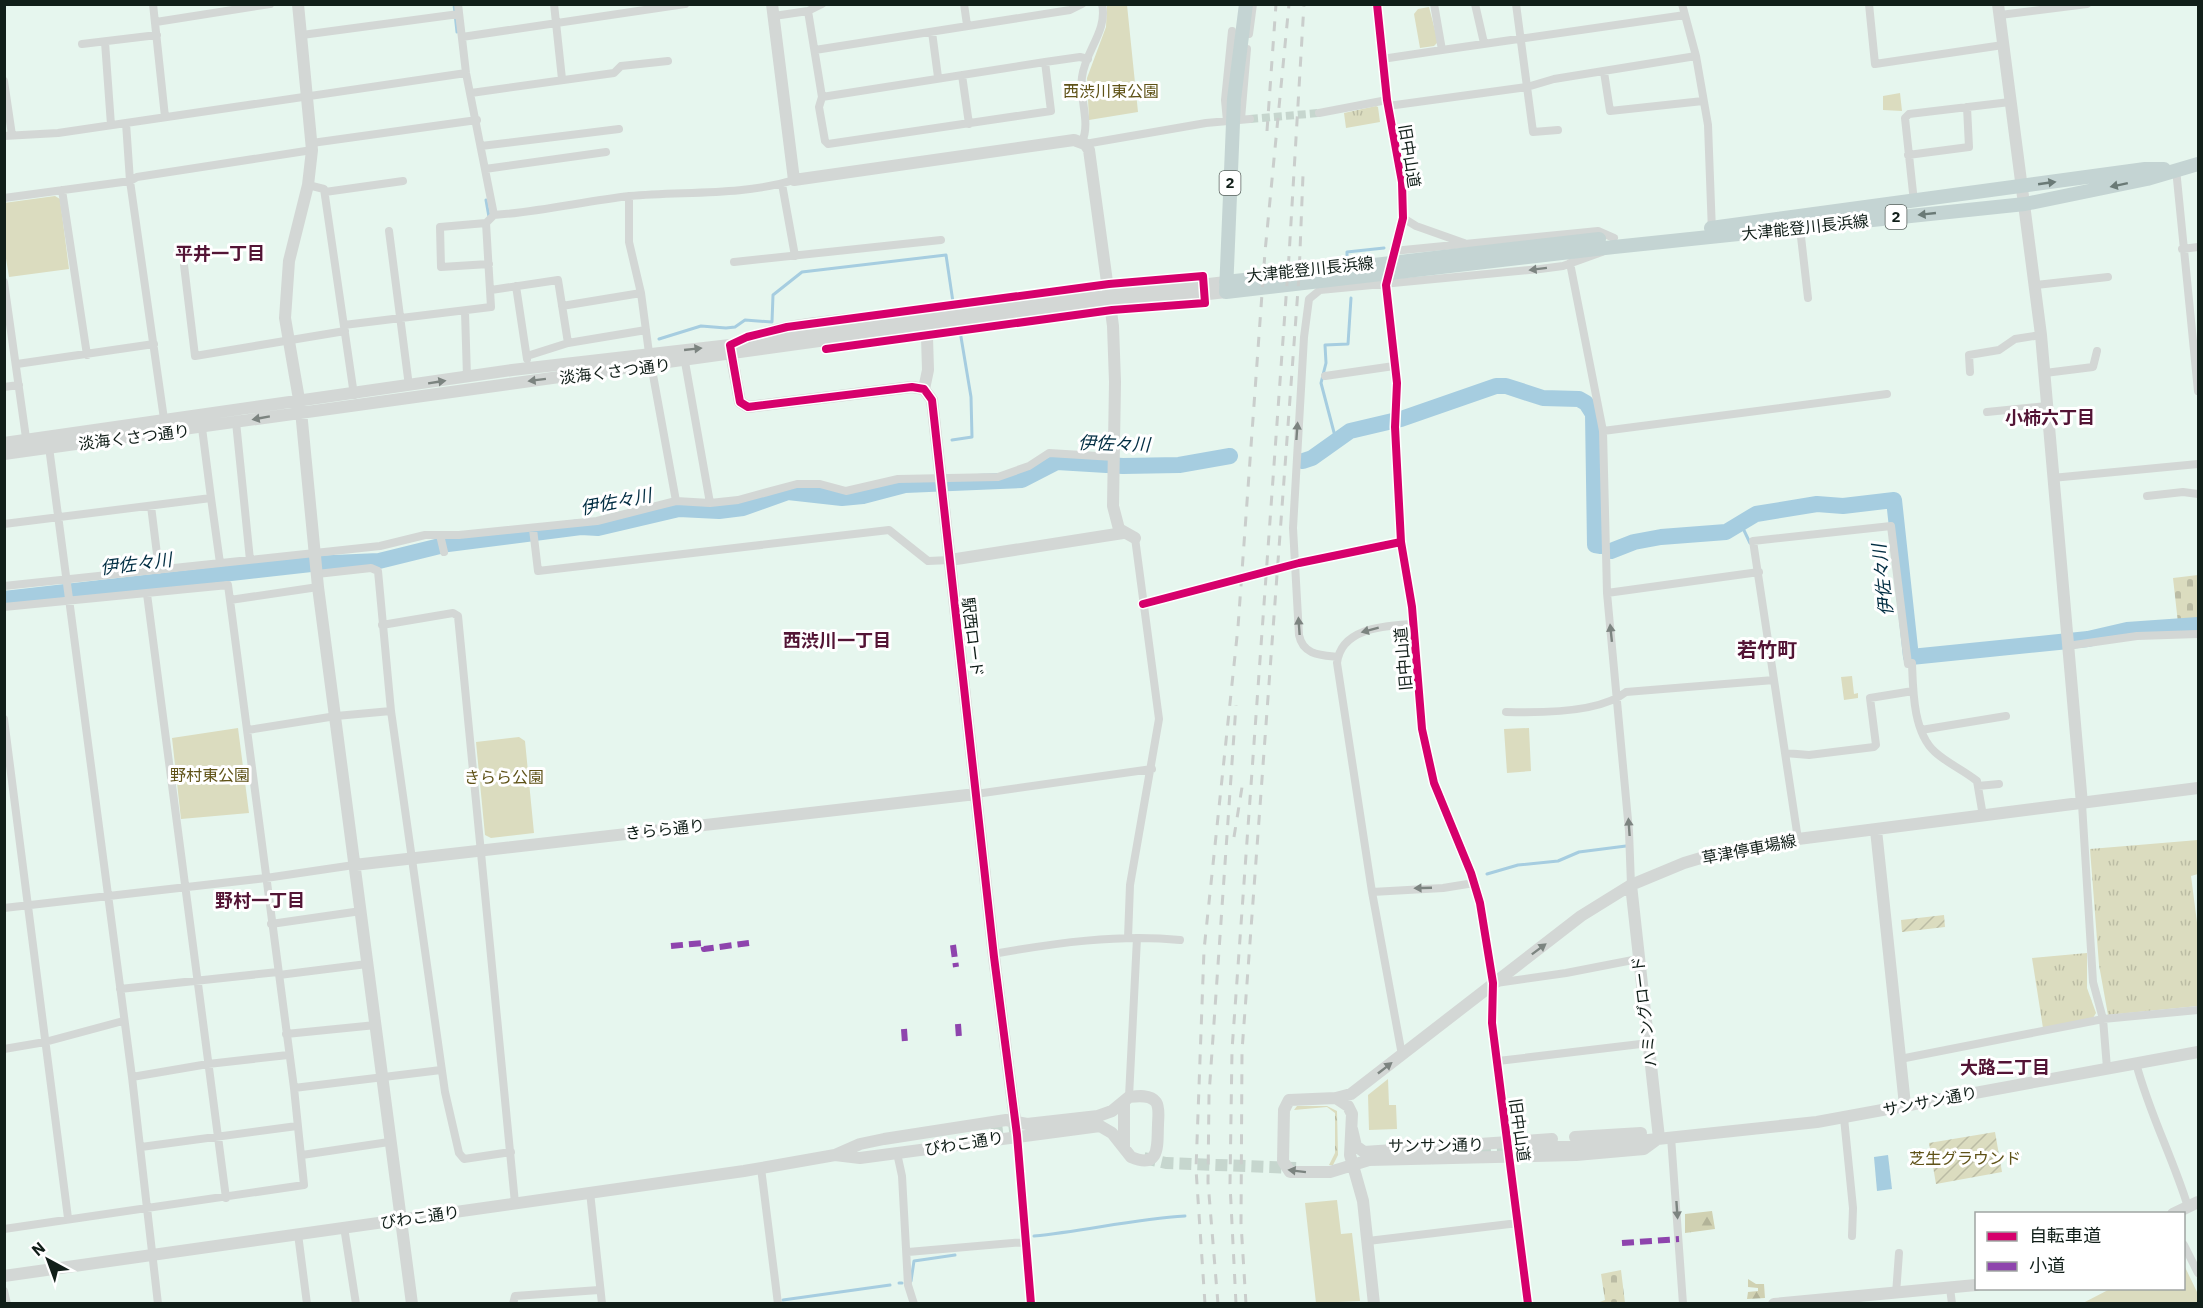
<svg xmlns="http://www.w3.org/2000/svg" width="2203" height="1308" viewBox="0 0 2203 1308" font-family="'IBM Plex Sans','Noto Sans JP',sans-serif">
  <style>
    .grass { fill: url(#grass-tufts) }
    .forest { fill: url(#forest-firs) }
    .cemetery { fill: url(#cemetery-stones) }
    .park { fill: #dbdcbf }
    .garden { fill: url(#garden-furrows) }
    .water { fill: #a6cde0 }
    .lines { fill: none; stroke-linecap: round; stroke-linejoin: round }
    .stream { stroke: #a6cde0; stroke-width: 3 }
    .river { stroke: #a6cde0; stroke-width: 16 }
    .street-tunnel { stroke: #c6d6ce; stroke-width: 8; stroke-dasharray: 8 4; stroke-linecap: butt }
    .secondary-tunnel { stroke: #c6d6ce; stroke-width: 12; stroke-dasharray: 12 6; stroke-linecap: butt }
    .street { stroke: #d3d7d5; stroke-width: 8 }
    .secondary { stroke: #d3d7d5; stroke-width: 12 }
    .primary { stroke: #c4d4d3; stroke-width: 14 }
    .rail { stroke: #cacecc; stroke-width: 3; stroke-dasharray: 10 10; stroke-linecap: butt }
    .quiet { stroke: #8e44ad; stroke-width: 6; stroke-dasharray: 12 6; stroke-linecap: butt }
    .cycleway-casing { stroke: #fff; stroke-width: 11 }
    .cycleway { stroke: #d6006c; stroke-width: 8 }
    .oneway { fill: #6a7a76 }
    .oneway2 { fill: #7c8480 }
    .labels { text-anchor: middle; stroke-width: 6; stroke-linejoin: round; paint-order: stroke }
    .shield { fill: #fff; stroke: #58625e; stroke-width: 1.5 }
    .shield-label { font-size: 15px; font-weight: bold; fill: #111f19 }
    .park-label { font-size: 16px; fill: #5f5217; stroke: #fff }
    .street-label { font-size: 16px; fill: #111f19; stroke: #fff }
    .neighbourhood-label { font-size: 18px; font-weight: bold; fill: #531435; stroke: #fff }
    .water-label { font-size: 18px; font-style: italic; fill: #022e43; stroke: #fff }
    .quarter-label { font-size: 20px; font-weight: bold; fill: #531435; stroke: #fff }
  </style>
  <defs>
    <pattern id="grass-tufts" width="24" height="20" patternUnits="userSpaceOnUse" patternTransform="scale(1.5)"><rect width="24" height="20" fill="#dbdcbf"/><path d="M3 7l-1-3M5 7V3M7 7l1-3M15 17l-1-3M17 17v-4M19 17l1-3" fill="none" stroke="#bbbca4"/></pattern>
    <pattern id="forest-firs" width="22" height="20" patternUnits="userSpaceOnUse" patternTransform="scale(1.5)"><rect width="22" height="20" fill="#d0d1b2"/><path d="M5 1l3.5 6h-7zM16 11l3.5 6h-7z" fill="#b2b398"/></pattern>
    <pattern id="cemetery-stones" width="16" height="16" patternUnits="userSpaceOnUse" patternTransform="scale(1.5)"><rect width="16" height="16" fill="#dbdcbf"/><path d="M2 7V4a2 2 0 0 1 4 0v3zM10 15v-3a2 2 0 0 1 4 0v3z" fill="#bbbca4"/></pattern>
    <pattern id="garden-furrows" width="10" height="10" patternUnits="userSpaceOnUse" patternTransform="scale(1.5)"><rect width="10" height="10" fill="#dbdcbf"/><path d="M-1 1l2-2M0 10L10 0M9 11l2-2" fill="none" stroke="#bbbca4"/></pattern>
  </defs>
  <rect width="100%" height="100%" fill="#e6f6ee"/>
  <path class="grass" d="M1376,106l2,1 2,15 -34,6 -2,-15z
    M2198,840v34l-7,2 7,54v76l-90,9 -9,-50 -9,-116z
    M2087,953v35l9,25 -3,5 -50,10 -11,-70z
    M1297,1106h30l10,5 1,44 -5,10h-4l6,-12v-40l-8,-6 -33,3z"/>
  <path class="forest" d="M1712,1211l3,18 -30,4v-19z
    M1748,1279l8,5h8l1,14 -18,1 1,-7 10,-1v-3l-10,-1z"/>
  <path class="cemetery" d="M2198,575v47l-20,1 -5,-45z
    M1621,1270l4,33h-28l8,-3 -4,-26z"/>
  <path class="park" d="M1107,5h20l11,107 -49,8 -2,-42 19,-51z
    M1429,7l9,35 -4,4 -14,2 -6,-34 4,-5z
    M1900,93l2,18 -19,-1v-14z
    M55,196l5,3 9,70 -60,8 -5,-31v-43z
    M1852,676l2,18 4,-1v5l-14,2 -3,-23z
    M238,728l11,85 -68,6 -9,-81z
    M1529,728l2,43 -24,2 -3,-44z
    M519,737l6,4 9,92 -43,5 -6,-3 -9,-93z
    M1388,1079l1,26h7l1,24 -28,1 -1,-35z
    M1337,1200l4,34 11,-1 8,68 -44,2 -11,-100z
    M2184,1265l13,27 1,11h-115l27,-14 74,-1z"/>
  <path class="garden" d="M1944,915l1,12 -43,5 -1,-12z
    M1995,1132l7,40 -66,12 -7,-41z"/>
  <path class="water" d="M1888,1155l4,34 -15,2 -3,-34z"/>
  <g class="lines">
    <path class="stream" d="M454,4l3,28
      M486,200l3,17
      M1347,256v-4l37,-4
      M659,339l42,-13 25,2 9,-1 10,-7 27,2 1,-27 29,-23 144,-17 7,47
      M952,440l20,-3 -1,-40 -11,-66
      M1336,440l-15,-57 5,-20 -1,-18 23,-1 3,-46
      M1740,522l10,21
      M1487,874l31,-9 40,-4 21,-9 47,-6
      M1034,1236c51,-5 100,-17 151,-20
      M911,1281l3,-20 41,-6
      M899,1283h3
      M783,1300l107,-15"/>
    <path class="river" d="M1303,461l9,-3 38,-27 51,-12 95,-33h10l37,12 36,1 7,4 7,11 2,131 6,1
      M1611,551l23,-9 27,-5 65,-5 30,-18 61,-10 26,2 51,-6 17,157 177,-18 39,-9 71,-5
      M4,599l307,-35 68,-3 69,-17 133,-17 17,1 81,-19 40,2 24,-3 45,-16 54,6 21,-2 42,-11 117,-5 35,-18 66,4 56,-1 51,-9"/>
    <path class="street-tunnel" d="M1250,119l69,-6
      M1205,588l94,-25"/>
    <path class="secondary-tunnel" d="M991,1132l33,-4
      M1443,1153l95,-5
      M1144,1158l22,5 130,5"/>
    <path class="street" d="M153,4l12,113
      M458,4l8,69 28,142c46,-3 91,-14 136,-19 53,-5 112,0 164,-16
      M554,4l8,75
      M964,4l3,21
      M1377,4l10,96 15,82 1,36 -17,67 11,98 -2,44 6,115 11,65 10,122 12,54 37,90 9,30 13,80 -1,40 36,281
      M1475,4l9,39
      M1516,4l17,128 25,-2
      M1682,4l14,52 12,69 4,107
      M1869,4l6,60 128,-19
      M808,11l14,86 -3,10 6,34 3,3 223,-33 -6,-49
      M2000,15l87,-11
      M774,16l34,-5 14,-7
      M156,22l114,-18
      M932,32l6,45
      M1249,34l4,-30
      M302,35l157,-21
      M462,37l223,-33
      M105,42l6,83
      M82,44l75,-9
      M815,50l255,-40 12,-6
      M1442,50l243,-35
      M1382,59l60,-9 -8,-46
      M1604,72l6,39 93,-10
      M962,75l7,49
      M4,81l8,54
      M471,93l143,-20 7,-7 47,-5
      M822,97l223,-35 35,-5 8,2
      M1388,106l139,-19 27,-8 142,-23
      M1319,113l68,-13
      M1241,119l6,-70
      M1227,121l-2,-21 7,-69
      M126,123l4,58 34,238
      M4,136l54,-3 408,-60
      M1082,142c9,-20 -3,-43 0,-65 3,-26 26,-46 20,-73
      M312,143l165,-23
      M1085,144l121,-21 44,-4
      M481,146l138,-17
      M1908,155l61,-8 -2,-40
      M485,169l121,-17
      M2176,169l22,222
      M782,184l13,72
      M308,185l16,4 30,206
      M62,190l25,165
      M325,192l78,-11
      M629,196v46l12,51 8,60 27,148
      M4,198l126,-17 7,-4 175,-27
      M1914,202l-9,-84 4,-4 101,-12
      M1403,218l13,8 48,17
      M1800,228l8,70
      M389,231l20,155
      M2182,249l16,-2
      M1393,251l205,-20 16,7
      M734,262l207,-22
      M1570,263l33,168 4,162 22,238 2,54
      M489,264l-48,3 -1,-40 46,-4 8,-8
      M184,265l11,91 150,-25
      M4,282l23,163
      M2036,285l72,-8
      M516,286l11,73
      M491,290l67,-10 10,63
      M562,306l79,-13
      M465,312l2,65
      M344,325l147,-18 -5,-84
      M738,341c41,-20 94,-21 139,-27 108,-15 217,-29 326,-38l2,27 -77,6
      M826,349l211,-30
      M527,356l41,-13 78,-13
      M685,362l25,141
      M17,364l137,-20
      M1970,372l-1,-17 30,-5 16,-11 26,-4
      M2045,373l48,-6 4,-16
      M1325,376l69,-10
      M4,387l15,-2
      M1987,412l60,-6
      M236,422l14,138
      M1603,431l284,-37
      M49,447l83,630 26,227
      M2052,478l146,-14
      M2147,496l36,-4 15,2
      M211,498l9,65
      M151,506l8,64
      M4,524l207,-26 -9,-70
      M533,529l5,42 351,-41 39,31 22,-1
      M440,535l4,17
      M1299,563l102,-21
      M317,574l54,-6 7,3 13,140 54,381 14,61 5,6 47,-7
      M4,586l376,-40 45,-11h34l138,-14 79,-20 34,2 28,-3 59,-16h23l26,7 52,-12 100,-2 31,-11 20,-13 65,4
      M1607,593l152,-21
      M147,594l79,604
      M230,600l88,-13
      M1143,604l62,-16
      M4,607l224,-22 66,503 10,97 -300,44
      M382,625l71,-12 5,3 57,587
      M2067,646l70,-10 61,-2
      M1338,657c-18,-2 -35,-2 -39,-22l-6,-107 11,-191 5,-38 11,-9 220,-21 23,-3 39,-14
      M1506,712c33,1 94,1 120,-20l148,-12
      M4,719l64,499
      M248,730l88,-14 55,-5
      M1921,730l85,-14
      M1785,753l24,2 65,-8 2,-2 -6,-47 43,-7
      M1978,786l21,-2
      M976,794l176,-25
      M2082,804l11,178 10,37 4,49
      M1798,839l-45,-298 138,-15 17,138 4,-1c1,27 1,69 23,89 12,11 28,18 42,29l6,35
      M1372,892l71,-4 31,-5
      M4,908l262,-30 88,-13
      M271,924l90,-13
      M1128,938l2,-53 29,-166 -24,-181
      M993,954c62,-11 125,-20 187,-14
      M279,975l88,-11
      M1496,983l70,-10 72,-14
      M120,989l158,-17
      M286,1034l90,-9
      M4,1049l41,-7 78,-21
      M1402,1055l-30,-163 -35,-229c4,-36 49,-37 76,-39
      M1900,1059l203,-40 95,-9
      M1498,1061l151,-18
      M2136,1063c13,50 37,95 52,144
      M132,1077l76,-13 80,-9
      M294,1088l147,-18
      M1129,1097l8,-159
      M1844,1118l9,90 -1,28
      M1017,1135l14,169
      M1671,1137l12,167
      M141,1147l156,-21
      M897,1153l5,23 6,109 6,19
      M302,1155l87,-13
      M761,1168l17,136
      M590,1192l12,112
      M344,1227l12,77
      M298,1234l9,70
      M1368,1241l150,-18
      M2184,1245l14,28
      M908,1252l117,-10
      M1950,1288l2,16
      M4,1291l3,13
      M1896,1294l3,-41
      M513,1304l2,-8 84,-6"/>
    <path class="secondary" d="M298,4l14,146 -4,35 -19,76 -4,57 16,93 17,176 94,717
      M772,4l22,176 280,-40 11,4 4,6 24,176 2,56 -2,124 6,23 16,9
      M1998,4l43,331 41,469
      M730,347l10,55 8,5 164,-20 12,2 8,11 62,557 22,171
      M924,389l4,-19 -1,-33
      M4,443l508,-73 218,-25 192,-28 304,-35
      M4,454l945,-131 277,-31
      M950,560l173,-27
      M1876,830l29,275
      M354,865l622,-71
      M1631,885l28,253
      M1336,1098l12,8 4,8 -2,41 13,46 11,103
      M1124,1101v46
      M1352,1129l4,17 8,6 188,-13
      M1575,1137l66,-4
      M1659,1138l-15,11 -68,6 -207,5 -39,12h-40l-7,-11 1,-51 5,-10 47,-2 15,-4 230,-178 50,-31 53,-22 37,-11 77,-13 400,-51
      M1538,1148l82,-5 197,-21 381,-70
      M2173,1214l25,-12
      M4,1276l740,-105 91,-16 25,-11 24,-5 122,-19 21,4 71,-8 14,-5 17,-14c8,-1 21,-3 27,5 4,6 2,16 2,23 -1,19 3,45 -27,32l-19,-24 -12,-7 -240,32 -25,-3
      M1774,1304l202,-19"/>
    <path class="primary" d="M1246,4l-12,95 -8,193 388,-45 411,-43 122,-25 51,-15
      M1711,228l434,-59h19
      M1226,282l373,-43"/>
    <path class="rail" d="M1267,131l9,-127
      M1234,837l9,-56
      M1205,1304l-9,-135 8,-219 34,-323 27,-375 24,-248
      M1218,1304l-10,-122 1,-87 27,-390
      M1236,1304l-6,-120 2,-134 57,-794 15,-252
      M1246,1304l-5,-81 1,-172 57,-775 4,-101"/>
    <path class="quiet" d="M953,945l3,22
      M671,946l32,-3 1,6 45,-6
      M958,1024l1,14
      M904,1029l1,14
      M1622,1243l57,-4"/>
    <g class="cycleway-casing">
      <path id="cycleway" d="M1377,4l10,96 15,82 1,36 -17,67 11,98 -2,44 6,115 11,65 10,122 12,54 37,90 9,30 13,80 -1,40 36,281
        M826,349l286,-39 93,-7 -2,-27 -94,8 -322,43 -40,10 -17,8 10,57 8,5 164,-20 12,2 8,11 62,557 23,178 14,169
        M1143,604l156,-41 102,-21"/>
    </g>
    <use href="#cycleway" class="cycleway"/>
  </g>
  <defs><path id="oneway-solid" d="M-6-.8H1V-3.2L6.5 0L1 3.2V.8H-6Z" transform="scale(1.5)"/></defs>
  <g class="oneway">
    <use href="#oneway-solid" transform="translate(2047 183) rotate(-8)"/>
    <use href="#oneway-solid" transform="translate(2119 185) rotate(168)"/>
    <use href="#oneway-solid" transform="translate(1927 214) rotate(174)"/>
  </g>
  <g class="oneway2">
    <use href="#oneway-solid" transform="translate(1538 269) rotate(173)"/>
    <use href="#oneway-solid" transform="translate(693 349) rotate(-6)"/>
    <use href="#oneway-solid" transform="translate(537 380) rotate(173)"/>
    <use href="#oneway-solid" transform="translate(437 382) rotate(-9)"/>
    <use href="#oneway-solid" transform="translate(261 418) rotate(170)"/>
    <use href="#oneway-solid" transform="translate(1297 431) rotate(-86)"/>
    <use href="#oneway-solid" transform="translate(1299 626) rotate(-94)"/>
    <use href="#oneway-solid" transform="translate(1370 630) rotate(165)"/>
    <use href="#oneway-solid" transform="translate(1611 633) rotate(-96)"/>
    <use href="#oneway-solid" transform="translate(1629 827) rotate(-94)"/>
    <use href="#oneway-solid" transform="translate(1423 888) rotate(178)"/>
    <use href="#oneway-solid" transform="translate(1539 949) rotate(-37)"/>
    <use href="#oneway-solid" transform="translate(1385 1068) rotate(-38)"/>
    <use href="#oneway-solid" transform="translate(1297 1171) rotate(-173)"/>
    <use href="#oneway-solid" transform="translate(1677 1210) rotate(86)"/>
  </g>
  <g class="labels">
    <g class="shield">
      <rect x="1219.5" y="171" width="21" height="24" rx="4.5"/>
      <rect x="1885.5" y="205" width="21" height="24" rx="4.5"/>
    </g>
    <g class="shield-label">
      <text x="1230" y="188">2</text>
      <text x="1896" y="222">2</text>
    </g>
    <g class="park-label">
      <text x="1111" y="97">西渋川東公園</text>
      <text x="210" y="781">野村東公園</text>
      <text x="504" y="783">きらら公園</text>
      <text x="1965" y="1164">芝生グラウンド</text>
    </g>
    <g class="street-label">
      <text transform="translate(1410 156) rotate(81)" y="6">旧中山道</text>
      <text transform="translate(1805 227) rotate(-6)" y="6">大津能登川長浜線</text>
      <text transform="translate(1310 269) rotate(-6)" y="6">大津能登川長浜線</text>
      <text transform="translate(615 371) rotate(-7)" y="6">淡海くさつ通り</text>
      <text transform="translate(134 437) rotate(-7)" y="6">淡海くさつ通り</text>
      <text transform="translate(973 637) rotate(83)" y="6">駅西ロード</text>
      <text transform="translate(1403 659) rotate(-95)" y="6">旧中山道</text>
      <text transform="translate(665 829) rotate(-6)" y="6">きらら通り</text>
      <text transform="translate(1749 849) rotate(-11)" y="6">草津停車場線</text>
      <text transform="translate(1644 1012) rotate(-97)" y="6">ハミングロード</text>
      <text transform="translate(1930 1101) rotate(-11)" y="6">サンサン通り</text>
      <text transform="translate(1520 1130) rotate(82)" y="6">旧中山道</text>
      <text transform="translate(964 1143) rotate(-9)" y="6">びわこ通り</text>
      <text transform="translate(1436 1145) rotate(-1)" y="6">サンサン通り</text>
      <text transform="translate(420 1217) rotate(-8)" y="6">びわこ通り</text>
    </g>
    <g class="neighbourhood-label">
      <text x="220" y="260">平井一丁目</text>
      <text x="2050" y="424">小柿六丁目</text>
      <text x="837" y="647">西渋川一丁目</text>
      <text x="260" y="907">野村一丁目</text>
      <text x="2005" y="1074">大路二丁目</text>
    </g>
    <g class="water-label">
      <text transform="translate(1114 444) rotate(2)" y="6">伊佐々川</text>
      <text transform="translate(616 502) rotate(-11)" y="6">伊佐々川</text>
      <text transform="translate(136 564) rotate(-7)" y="6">伊佐々川</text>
      <text transform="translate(1883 580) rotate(-96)" y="6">伊佐々川</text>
    </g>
    <g class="quarter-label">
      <text x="1767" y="657">若竹町</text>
    </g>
  </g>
  <rect width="2203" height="1308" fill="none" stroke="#111f19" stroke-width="12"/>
  <rect x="1975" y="1212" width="210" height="78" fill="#ffffff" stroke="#a0a5a3" stroke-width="1.5"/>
  <rect x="1987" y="1232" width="30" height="9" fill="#d6006c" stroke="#a0a5a3" stroke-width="1.5"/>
  <text x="2029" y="1242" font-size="18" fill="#111f19">自転車道</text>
  <rect x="1987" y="1262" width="30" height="9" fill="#8e44ad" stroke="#a0a5a3" stroke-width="1.5"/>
  <text x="2029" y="1272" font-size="18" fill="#111f19">小道</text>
  <g transform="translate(48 1260) rotate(319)" stroke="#ffffff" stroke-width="4.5" paint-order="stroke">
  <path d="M0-4.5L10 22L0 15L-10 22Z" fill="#111f19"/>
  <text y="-9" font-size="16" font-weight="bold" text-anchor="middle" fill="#111f19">N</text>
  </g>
</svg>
